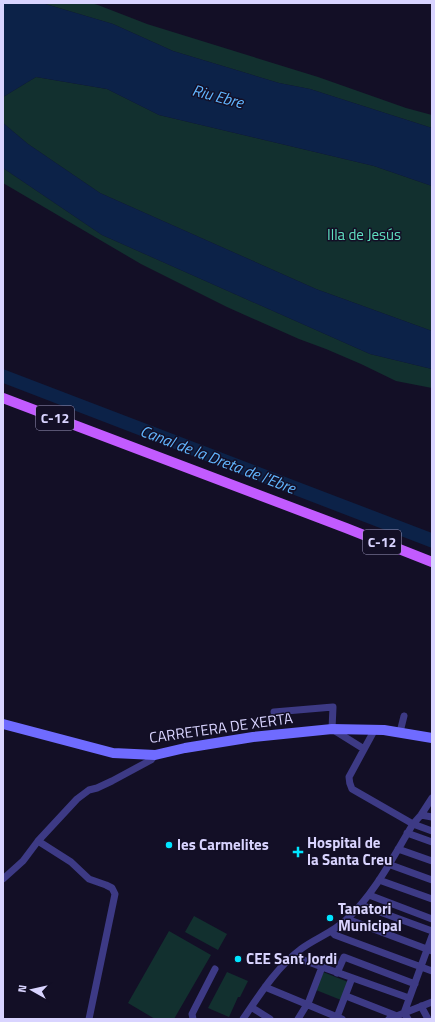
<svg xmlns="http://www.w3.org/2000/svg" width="435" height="1022" viewBox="0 0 435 1022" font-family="'Titillium Web',sans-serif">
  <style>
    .green { fill: #12302f }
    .water { fill: #0c2248 }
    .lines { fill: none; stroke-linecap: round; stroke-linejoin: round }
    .minor { stroke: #3d3a85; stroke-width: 7 }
    .secondary { stroke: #6f6bff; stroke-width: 10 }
    .primary { stroke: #c25bff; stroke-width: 10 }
    .poi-dot { fill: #00e5ff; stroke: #130f26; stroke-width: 1.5 }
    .labels { text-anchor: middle; stroke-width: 3; stroke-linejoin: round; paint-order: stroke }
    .shield { fill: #130f26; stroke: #9e99be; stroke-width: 1 }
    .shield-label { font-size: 14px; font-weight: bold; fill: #d9d4ff }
    .park-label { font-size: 15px; fill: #5fe0c0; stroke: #130f26 }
    .street-label { font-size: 15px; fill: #d9d4ff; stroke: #130f26 }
    .poi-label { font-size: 15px; font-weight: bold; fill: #d9d4ff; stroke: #130f26; text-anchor: start }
    .water-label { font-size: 16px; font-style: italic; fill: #62b6ff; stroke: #130f26 }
  </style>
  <rect width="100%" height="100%" fill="#130f26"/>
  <path class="green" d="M42,3h49l7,2 49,19 171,53 88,31 26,7v13l-122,-39 -31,-6 -106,-32 -60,-27z
    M36,77l71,12 52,26 215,51 58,20v145l-116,-42 -216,-96 -72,-49 -25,-21v-26z
    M3,168l99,67 268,119 62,15v19l-36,-7 -35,-17 -35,-15 -27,-10 -72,-32 -86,-43 -138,-81z
    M194,916l33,18 -9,16 -33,-18z
    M169,931l42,24 -37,64h-19l-27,-16z
    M227,972l21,9 -8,16h-2l-9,20 -21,-9z
    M323,972l25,10 -7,18 -25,-10z"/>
  <path class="water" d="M3,3h39l71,21 60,27 106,32 31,6 122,39v58l-58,-20 -215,-51 -52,-26 -71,-12 -33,20z
    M3,123l25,21 72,49 216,96 116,42v38l-62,-15 -268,-119 -99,-67z
    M3,369l429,164v15l-429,-165z"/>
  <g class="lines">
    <path class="minor" d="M274,712l59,-5 -1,22 32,20
      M375,729l-26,48c0,4 1,8 3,12l61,35 19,7
      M400,732l4,-16
      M421,815l11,2
      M407,833l25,9
      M38,841l33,21 18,17 17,6 6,3 3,6 -26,125
      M398,849l34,12
      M388,864l44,16
      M3,879l20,-18 15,-20 39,-42 12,-9 8,-2 15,-7 39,-21 4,-5
      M379,880l53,19
      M369,895l63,24
      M361,905l71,26
      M347,919l85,32
      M331,931l4,4 97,36
      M293,956l29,11 87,31
      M337,973l7,-16 71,27
      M265,987l77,32
      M346,996l51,20
      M421,1006l7,13
      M251,1007l19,12
      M337,1017l15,-39
      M193,1019l-1,-5 3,-6 20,-39
      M243,1019c17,-25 34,-52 58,-70 15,-11 33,-17 46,-30 28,-26 46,-62 66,-95l8,-9 11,-17
      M298,1019l11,-18 13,-34
      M389,1019l43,-17
      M408,1019l-4,-6 28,-77"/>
    <path class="secondary" d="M3,724l110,29 42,2 30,-7 68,-11 79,-8 52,1 48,8"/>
    <path class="primary" d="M3,398l343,130 86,34"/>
  </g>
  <g class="poi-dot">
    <circle cx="169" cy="845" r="4"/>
    <path d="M296 846h4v4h4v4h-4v4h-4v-4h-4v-4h4z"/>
    <circle cx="330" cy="918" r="4"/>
    <circle cx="238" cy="959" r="4"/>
  </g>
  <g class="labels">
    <g class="shield">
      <rect x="36" y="406" width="38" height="24" rx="3"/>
      <rect x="363" y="530" width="38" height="24" rx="3"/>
    </g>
    <g class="shield-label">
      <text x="55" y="423">C-12</text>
      <text x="382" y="547">C-12</text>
    </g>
    <g class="park-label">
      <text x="364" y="240">Illa de Jesús</text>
    </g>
    <g class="street-label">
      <text transform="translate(221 728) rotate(-8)" y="5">CARRETERA DE XERTA</text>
    </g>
    <g class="poi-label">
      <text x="307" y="848">Hospital de<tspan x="307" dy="17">la Santa Creu</tspan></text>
      <text x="177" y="850">les Carmelites</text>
      <text x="338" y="914">Tanatori<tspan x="338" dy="17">Municipal</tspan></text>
      <text x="246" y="964">CEE Sant Jordi</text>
    </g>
    <g class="water-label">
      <text transform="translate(218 96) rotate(15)" y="6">Riu Ebre</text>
      <text transform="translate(218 459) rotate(21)" y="6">Canal de la Dreta de l'Ebre</text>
    </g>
  </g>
  <rect width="435" height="1022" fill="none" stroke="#d9d4ff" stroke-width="8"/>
  <g transform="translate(32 990) rotate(278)" stroke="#130f26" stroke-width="3" paint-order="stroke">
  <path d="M0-3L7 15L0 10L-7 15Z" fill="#d9d4ff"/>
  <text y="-6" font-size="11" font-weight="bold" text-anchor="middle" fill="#d9d4ff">N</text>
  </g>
</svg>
